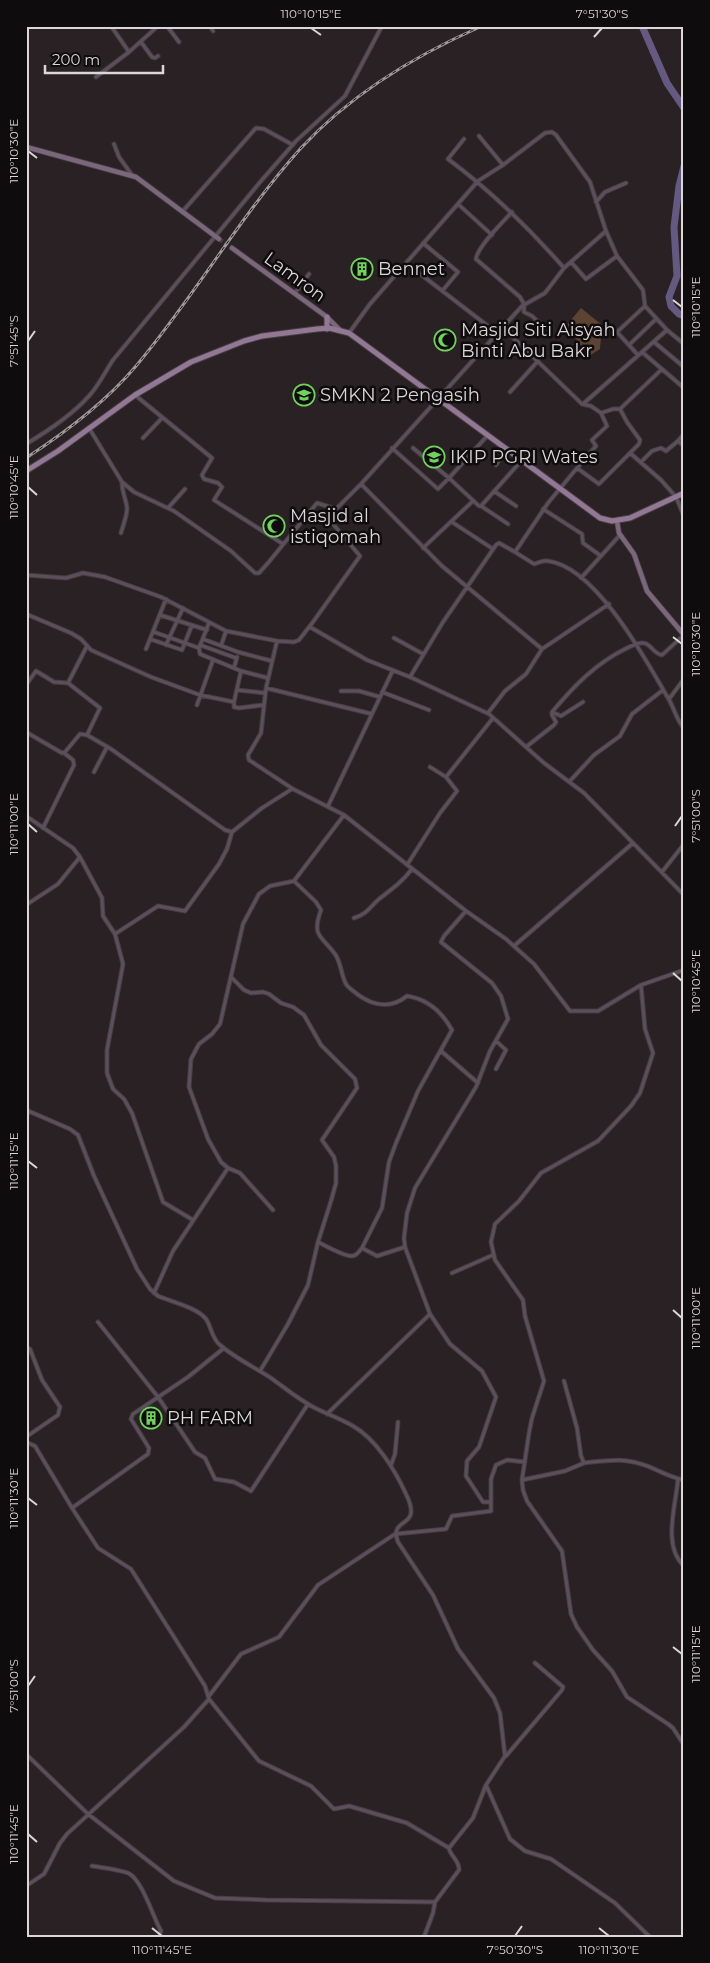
<svg xmlns="http://www.w3.org/2000/svg" width="710" height="1963" viewBox="0 0 710 1963" font-family="Montserrat,sans-serif">
  <style>
    .green { fill: #5d4333 }
    .lines { fill: none; stroke-linecap: round; stroke-linejoin: round }
    .river { stroke: #645a81; stroke-width: 7 }
    .secondary-tunnel { stroke: #443c3f; stroke-width: 4.5; stroke-dasharray: 4.5 2; stroke-linecap: butt }
    .street-casing { stroke: #453e41; stroke-width: 5 }
    .secondary-casing { stroke: #453e41; stroke-width: 6 }
    .primary-casing { stroke: #453e41; stroke-width: 7 }
    .street { stroke: #5c4f5c; stroke-width: 3 }
    .secondary { stroke: #7b667c; stroke-width: 4.5 }
    .primary { stroke: #937895; stroke-width: 5 }
    .rail-casing { stroke: #9e989a; stroke-width: 3 }
    .rail { stroke: #0f0c0d; stroke-width: 1; stroke-dasharray: 4; stroke-linecap: butt }
    .ticks { fill: none; stroke: #dbd6d8; stroke-width: 2 }
    .labels { text-anchor: middle; stroke-width: 5; stroke-linejoin: round; paint-order: stroke }
    .poi-label { font-size: 18px; fill: #dbd6d8; stroke: #0f0c0d; text-anchor: start }
    .street-label { font-size: 18px; fill: #dbd6d8; stroke: #0f0c0d }
    .neatline { fill: none; stroke: #dbd6d8; stroke-width: 2 }
    .ticks-label { font-size: 12px; text-anchor: middle; fill: #dbd6d8 }
  </style>
  <rect width="100%" height="100%" fill="#292124"/>
  <path class="green" d="M581,308l21,17 -2,24 -11,7 -23,-30z"/>
  <g class="lines">
    <path class="river" d="M642,26l25,57 17,25
      M684,166l-5,20 -5,41 3,49 -8,21 2,9 8,8 5,2"/>
    <path class="secondary-tunnel" d="M219,239l13,9"/>
    <g class="street-casing">
      <path id="street" d="M111,26l18,26
        M167,26l12,16
        M210,26l3,5
        M141,42l11,15 3,1 3,-2
        M96,77l33,-25 29,-26
        M479,136l24,29
        M464,139l-16,20c43,32 81,69 116,109
        M114,144l5,13 13,18
        M596,202l9,-10 21,-9
        M458,204l34,31
        M182,212l74,-84 8,1 29,16
        M512,212c-9,10 -35,35 -36,47l44,38 4,7v8l8,4 13,12
        M606,231l11,25 26,34 2,16
        M423,243l35,29 -15,18
        M571,262l15,17 31,-23
        M406,263l91,70
        M295,293l14,-19
        M502,327l80,77 9,2 10,7 12,-4h7
        M349,333l21,-29 108,-123 25,-16 42,-32 7,-1 4,3 34,47 16,49 -42,37 -19,25 -23,13 -161,178 81,82 100,83
        M654,342l30,25
        M629,345l27,-26
        M642,352l42,36
        M638,355l-21,-23 28,-26 22,24 17,14
        M510,392l28,-31
        M135,395l77,63 -10,17 2,4 14,4 4,4 -8,13 69,44
        M583,404l84,-74
        M89,428l33,54 12,10 40,19 57,40 24,22h4l9,-10 49,-60 19,6
        M143,438l19,-20
        M678,441l6,-7
        M26,444c22,-13 46,-29 63,-48 10,-11 16,-24 24,-36l148,-179 35,-40 49,-45 37,-70
        M392,448l46,41 11,-11 39,-43
        M413,448l36,30 30,28h2l41,-46
        M630,453l31,27 15,17 8,19
        M641,462l11,-11 9,-3 5,3 12,-10 6,5
        M496,465l11,-17
        M577,468l19,-22 -4,-6 15,-14 -6,-13
        M494,491l22,15
        M481,506l27,18
        M168,508l17,-19
        M543,509l39,25 1,9 18,13
        M452,522l41,27
        M121,533c2,-8 6,-16 6,-25 -1,-9 -5,-16 -5,-25
        M423,548l50,-47
        M515,552l19,12c4,-1 9,-4 14,-3 48,6 98,99 120,137 6,9 8,22 16,30
        M26,575l40,3 17,-5 22,4 56,20 65,34 51,10 17,1 5,-2 14,-18 47,-66 -27,-32 3,-15 25,-25
        M581,578l39,-43
        M26,614l45,19 10,6 10,11 60,27 49,18 34,7
        M160,615l47,15
        M209,623l-10,25 1,6 41,17 27,7
        M310,627l57,33 43,17 79,37 55,49 40,30 100,102
        M154,632l45,16
        M394,638l29,16
        M150,639l32,11 10,-25
        M203,639l35,13 34,9
        M277,641l-11,47 -5,45 -13,22 1,5 44,29 51,26 122,96 40,28 28,25 36,47h28l43,-26 43,-15
        M166,645l17,-37
        M200,645l36,13
        M221,646l5,-15
        M146,649l20,-50
        M234,668l3,-11
        M241,671l-7,31v5l5,1 24,-3
        M410,677l33,-55 53,-77 3,-2 16,9 33,-49 29,-35 22,16 40,-40 1,-4 -13,-18 -7,-13 42,-40
        M68,683l32,25 -13,27
        M26,685l10,-14 18,11 14,1 19,-37
        M266,688l106,26
        M237,690l28,3
        M341,691h18l21,6
        M382,692l47,18
        M669,699l15,-20
        M197,705l16,-45
        M552,712l9,4 22,-14
        M488,713l17,-22 21,-17 16,-25 67,-45
        M26,732l36,21 3,-1 15,-18 7,1 24,14 114,81 7,2
        M526,747l28,-22 2,-3 -4,-7v-3c22,-26 43,-48 73,-63 5,-2 12,-7 18,-6 8,0 10,11 19,12l22,-20
        M94,772l13,-25
        M446,777l47,-59
        M569,782l25,-27 26,-19 12,-22 31,-24
        M328,806l65,-136
        M26,816l47,32 7,9 22,41 1,18 12,18 8,30 -16,86v23l6,16 11,10 8,14 31,89 30,18
        M43,828l31,-63 -1,-5 -9,-7
        M407,865l33,-52 17,-22 -11,-14 -16,-10
        M662,872l22,-28
        M294,881l22,21 5,8c-10,27 1,26 14,44 6,8 6,21 11,30 2,4 8,7 11,10 16,12 34,15 50,2 20,3 35,16 45,34l-34,61 -22,52 -7,19 -7,46 -20,40c-3,3 -5,8 -10,8 -9,0 -26,-10 -34,-14
        M26,905l32,-21 22,-27
        M466,911l-22,25 -3,6 51,41 9,13 7,23 -18,32 -14,36 -61,101 -8,25 -3,25 1,9 25,67 20,30 32,27 14,26 -17,50 -12,14 -1,15 17,26h8v-23l5,-14 11,-5 18,2
        M354,918c13,-4 16,-11 25,-19 13,-10 23,-17 33,-30
        M115,934l43,-28 27,5 34,-47 8,-15 5,-17 30,-24 30,-19
        M514,946l119,-103
        M232,978l12,12 7,3 12,-1 6,2 12,9 12,4 11,8 17,30 34,34 2,9 -35,52 12,17 2,9v17l-5,18 -13,41 -10,43 -20,39 -28,47
        M641,985l4,44 8,24 -13,40 -9,13 -33,35 -57,32 -22,28 -24,23 -4,18 4,18 28,40 2,16 19,65 -12,37 -3,15 -7,47 1,10 4,11 35,50 9,63 6,13 16,23 19,21 15,26 41,27 5,4 11,17
        M496,1041l10,9 -10,19
        M441,1051l37,32
        M26,1110l44,19 8,6 16,41 43,93 13,20 8,7c12,5 40,12 48,23 5,7 6,20 14,26 15,13 34,22 51,33 14,10 28,22 44,30 12,6 26,11 38,18 23,13 42,44 53,68 18,37 -18,21 -8,48l35,53 25,54 36,49 6,15 5,43 -19,29 -13,33 -24,30c1,8 11,13 10,22l-24,32 -2,11 -9,24
        M26,1116l3,-5
        M228,1168l12,5 33,37
        M362,1248l15,8 28,-9
        M452,1273l41,-18
        M154,1293l19,-42 55,-83 -7,-6 -13,-23 -19,-52 2,-28 8,-15 13,-10 8,-10 23,-100 16,-30 11,-8 24,-5 50,-66
        M98,1322l60,75 37,55 10,6 10,21 19,3 17,9 57,-87
        M26,1347l4,2 12,31 18,27 -2,8 -32,22
        M564,1381l13,47 4,28 3,7c27,-3 40,-6 66,4 11,5 22,11 34,13
        M327,1414l103,-100
        M26,1442l9,4 37,62 26,40 33,21 74,117 4,13 -25,28 -117,107 -7,9 -16,31 -18,12
        M391,1465l4,-11 3,-32
        M678,1479c-2,26 -16,67 6,87
        M522,1480l43,-9 19,-8
        M72,1508l76,-54 1,-6 -18,-29 2,-5 55,-37 36,-29
        M209,1696l32,-42 38,-17 39,-52 77,-51 51,-5 6,-13 39,-5v-9
        M209,1699l50,62 52,25 23,23 15,-3 58,17 42,25
        M26,1754l62,60 86,67 41,17 51,2 169,2
        M506,1756l56,-66 1,-3 -28,-24
        M486,1785l24,54 15,12 26,8 64,44 35,34
        M92,1866c12,2 25,3 36,7 14,6 25,44 33,58l-2,6"/>
    </g>
    <g class="secondary-casing">
      <path id="secondary" d="M26,147l110,30 83,62
        M232,248l95,69 13,13
        M617,521l2,12 15,21 13,37 37,44"/>
    </g>
    <g class="primary-casing">
      <path id="primary" d="M327,317v12
        M26,471l32,-20 77,-56 56,-33 53,-21 18,-5 55,-7 12,-1 20,5 251,185 12,3 18,-3 54,-25"/>
    </g>
    <use href="#street" class="street"/>
    <use href="#secondary" class="secondary"/>
    <use href="#primary" class="primary"/>
    <g class="rail-casing">
      <path id="rail" d="M26,458c40,-26 79,-55 110,-92 59,-70 104,-150 165,-218 50,-54 115,-93 181,-122"/>
    </g>
    <use href="#rail" class="rail"/>
  </g>
  <path class="ticks" d="M311,28l10,7M594,37l8,-9M28,151l9,7M673,300l9,7M28,341l7,-10M28,487l9,8M673,637l9,7M28,824l9,8M675,826l7,-10M673,973l9,8M28,1161l9,7M673,1310l9,8M28,1498l9,7M673,1647l9,7M28,1686l7,-10M28,1834l9,8M152,1928l10,8M599,1928l10,8M515,1936l7,-10"/>
  <defs>
    <g id="building-ring" transform="scale(1.125)"><circle r="9.5" fill="#0f0c0d" stroke="#72d25e" stroke-width="1.5"/><path d="M-4-6H4V6H1V3H-1V6H-4ZM-2.5-4.3h1.7v1.8h-1.7ZM.8-4.3h1.7v1.8H.8ZM-2.5-1h1.7V.8h-1.7ZM.8-1h1.7V.8H.8Z" fill="#72d25e"/></g>
    <g id="mosque-ring" transform="scale(1.125)"><circle r="9.5" fill="#0f0c0d" stroke="#72d25e" stroke-width="1.5"/><path d="M3.5-4.9A6 6 0 1 0 3.5 4.9A5 5 0 1 1 3.5-4.9Z" fill="#72d25e"/></g>
    <g id="school-ring" transform="scale(1.125)"><circle r="9.5" fill="#0f0c0d" stroke="#72d25e" stroke-width="1.5"/><path d="M0-5L7-2L0 1L-7-2ZM-4 1L0 2.5L4 1V4Q0 6-4 4Z" fill="#72d25e"/></g>
    <g id="university-ring" transform="scale(1.125)"><circle r="9.5" fill="#0f0c0d" stroke="#72d25e" stroke-width="1.5"/><path d="M0-5L7-2L0 1L-7-2ZM-4 1L0 2.5L4 1V4Q0 6-4 4Z" fill="#72d25e"/></g>
  </defs>
  <g fill-rule="evenodd">
    <use href="#building-ring" x="362" y="269"/>
    <use href="#mosque-ring" x="445" y="340"/>
    <use href="#school-ring" x="304" y="395"/>
    <use href="#university-ring" x="434" y="457"/>
    <use href="#mosque-ring" x="274" y="526"/>
    <use href="#building-ring" x="151" y="1418"/>
  </g>
  <g class="labels">
    <g class="poi-label">
      <text x="378" y="275">Bennet</text>
      <text x="461" y="336">Masjid Siti Aisyah<tspan x="461" dy="21">Binti Abu Bakr</tspan></text>
      <text x="320" y="401">SMKN 2 Pengasih</text>
      <text x="450" y="463">IKIP PGRI Wates</text>
      <text x="290" y="522">Masjid al<tspan x="290" dy="21">istiqomah</tspan></text>
      <text x="167" y="1424">PH FARM</text>
    </g>
    <g class="street-label">
      <text transform="translate(295 277) rotate(36)" y="6">Lamron</text>
    </g>
  </g>
  <rect width="710" height="1963" fill="none" stroke="#0f0c0d" stroke-width="55"/>
  <path d="M45 65v8h118v-8" fill="none" stroke="#dbd6d8" stroke-width="2.5"/>
  <text x="52" y="65" font-size="15" fill="#dbd6d8" stroke="#0f0c0d" stroke-width="4" paint-order="stroke">200 m</text>
  <rect x="28" y="28" width="654" height="1908" class="neatline"/>
  <g class="ticks-label">
    <text x="311" y="18">110°10'15"E</text>
    <text x="602" y="18">7°51'30"S</text>
    <text transform="translate(14 151) rotate(-90)" y="4">110°10'30"E</text>
    <text transform="translate(696 307) rotate(-90)" y="4">110°10'15"E</text>
    <text transform="translate(14 341) rotate(-90)" y="4">7°51'45"S</text>
    <text transform="translate(14 487) rotate(-90)" y="4">110°10'45"E</text>
    <text transform="translate(696 644) rotate(-90)" y="4">110°10'30"E</text>
    <text transform="translate(696 816) rotate(-90)" y="4">7°51'00"S</text>
    <text transform="translate(14 824) rotate(-90)" y="4">110°11'00"E</text>
    <text transform="translate(696 981) rotate(-90)" y="4">110°10'45"E</text>
    <text transform="translate(14 1161) rotate(-90)" y="4">110°11'15"E</text>
    <text transform="translate(696 1318) rotate(-90)" y="4">110°11'00"E</text>
    <text transform="translate(14 1498) rotate(-90)" y="4">110°11'30"E</text>
    <text transform="translate(696 1654) rotate(-90)" y="4">110°11'15"E</text>
    <text transform="translate(14 1686) rotate(-90)" y="4">7°51'00"S</text>
    <text transform="translate(14 1834) rotate(-90)" y="4">110°11'45"E</text>
    <text x="162" y="1954">110°11'45"E</text>
    <text x="515" y="1954">7°50'30"S</text>
    <text x="609" y="1954">110°11'30"E</text>
  </g>
</svg>
